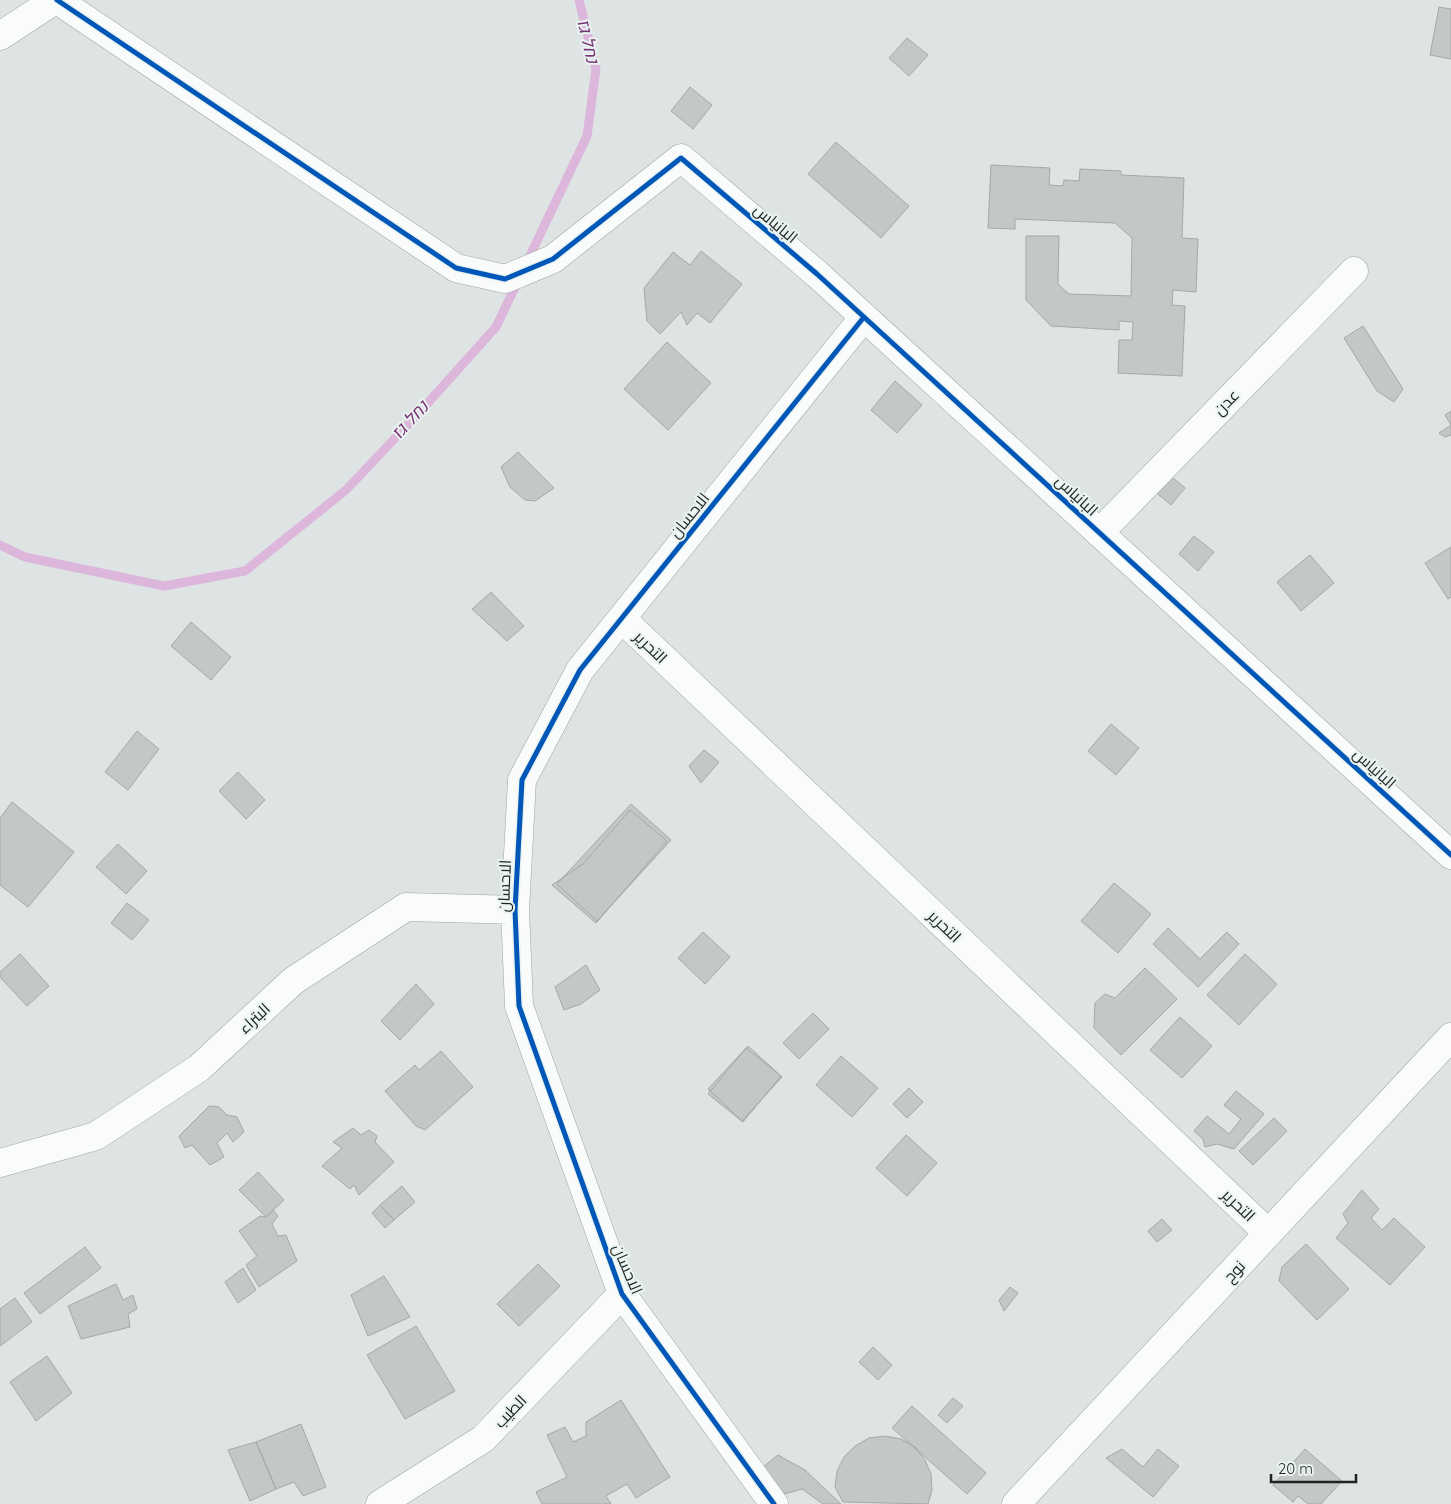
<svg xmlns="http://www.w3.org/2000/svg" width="1451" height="1504" viewBox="0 0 1451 1504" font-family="Quicksand,Cairo,Heebo,sans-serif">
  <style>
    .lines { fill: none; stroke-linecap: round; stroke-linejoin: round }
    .stream { stroke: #ddb6db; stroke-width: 9 }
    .building { fill: #c3c8c7; stroke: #a4a8a8 }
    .minor-casing { stroke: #9fa4a3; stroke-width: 29 }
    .minor { stroke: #fafbfb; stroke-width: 28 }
    .cycleway-casing { stroke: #e9f3f1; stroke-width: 8 }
    .cycleway { stroke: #0057b8; stroke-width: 5 }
    .labels { text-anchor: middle; stroke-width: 4; stroke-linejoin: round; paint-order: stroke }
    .street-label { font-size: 16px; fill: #1f2322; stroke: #e9f3f1 }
    .water-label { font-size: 18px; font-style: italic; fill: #7b3677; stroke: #e9f3f1 }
  </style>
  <rect width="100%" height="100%" fill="#dee4e3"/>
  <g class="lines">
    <path class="stream" d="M527,262l60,-126 9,-67 -17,-69
      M0,545l25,12 139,29 81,-15 101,-81 71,-75 79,-88 22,-46"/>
  </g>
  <path class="building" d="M1439,7l12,2v50l-21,-4z
    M907,38l21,17 -19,21 -20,-18z
    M690,87l22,18 -19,24 -22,-18z
    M836,142l73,64 -28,32 -73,-64z
    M991,165l59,3 -1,17 14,1 1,-6 15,1 1,-12 41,2v4l63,3 -2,60 16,1 -2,53 -23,-2 -1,15 13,1 -3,70 -64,-3 1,-33h13l1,-18 -14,-1v9l-68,-4 -25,-26v-64h33l-1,48 11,10 62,2 1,-58 -17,-15 -100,-4v10l-27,-1z
    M701,251l41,33 -32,39 -13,-10 -10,12 -6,-13 -21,22 -13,-13 -3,-33 29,-36 17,13z
    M1363,326l40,63 -9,13 -17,-11 -33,-53z
    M667,342l44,41 -43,47 -44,-41z
    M895,381l27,24 -25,28 -26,-23z
    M1451,411v24l-6,2 -6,-4 12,-8 -6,-10z
    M518,452l36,36 -19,13 -10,-1 -15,-13 -9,-20z
    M1167,473l18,15 -14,17 -18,-15z
    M1194,536l20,16 -16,19 -19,-17z
    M1451,547v50l-3,2 -23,-36z
    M1310,555l24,28 -33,28 -24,-29z
    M491,592l33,34 -17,15 -35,-32z
    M191,622l40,35 -20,23 -40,-34z
    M1111,724l28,24 -23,27 -28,-24z
    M137,731l22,18 -31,41 -23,-18z
    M704,750l15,12 -18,21 -12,-17z
    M238,772l27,28 -19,19 -27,-28z
    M12,802l62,50 -46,55 -28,-22v-67z
    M631,804l40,36 -74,81 -40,-37z
    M630,810l37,31 -71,82 -44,-38 31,-21z
    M118,844l29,27 -21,23 -30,-27z
    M1114,883l37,31 -33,39 -37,-32z
    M127,903l22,17 -17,20 -21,-17z
    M1168,928l32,31 27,-27 12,12 -41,43 -45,-43z
    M703,932l27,25 -25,27 -27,-26z
    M20,954l29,32 -22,20 -27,-29v-5z
    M1245,954l32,30 -38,41 -32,-30z
    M586,965l14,25 -19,14 -17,6 -9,-23z
    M1145,968l32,31 -56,56 -27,-27 1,-25 10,-9 10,4z
    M416,984l18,20 -34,36 -19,-19z
    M813,1013l16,16 -30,30 -16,-16z
    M1180,1017l32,29 -30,32 -32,-28z
    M748,1046l34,31 -40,44 -34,-32z
    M746,1048l35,28 -38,46 -35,-28z
    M441,1051l32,36 -48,43 -9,-4 -31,-35 30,-26 4,5z
    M841,1056l37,32 -26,29 -36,-32z
    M909,1088l14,14 -16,16 -14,-14z
    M1236,1091l28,23 -30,35 -17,-5 -12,3 -2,-8 -9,-8 13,-15 22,18 12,-15 -17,-14z
    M209,1106l10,1 8,8 10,2 7,15 -11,10 -6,-9 -10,10 7,14 -14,8 -18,-20 -7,3 -6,-12z
    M1274,1118l13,13 -34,34 -14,-14z
    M353,1128l8,7 8,-5 8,6 -2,6 19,20 -35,33 -5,-10 -4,4 -28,-23 20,-18 -9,-6z
    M906,1135l31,28 -30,33 -31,-28z
    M258,1172l26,28 -18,17 -27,-27z
    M402,1186l13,16 -21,18 -14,-15z
    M1362,1190l17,19 -8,9 11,12 12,-12 31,29 -35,38 -54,-47 12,-15 -5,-9z
    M380,1205l14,15 -9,8 -13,-15z
    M273,1210l5,6 -6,8 6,12 8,-1 11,26 -38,26 -13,-22 11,-9 -18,-25 21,-15 6,1z
    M1162,1219l10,11 -15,12 -9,-11z
    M1306,1244l43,45 -32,31 -38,-39 3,-14z
    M85,1247l16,21 -61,46 -16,-21z
    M538,1264l22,22 -41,40 -22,-22z
    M243,1268l13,22 -18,13 -13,-21z
    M384,1276l26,41 -42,19 -17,-41z
    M116,1284l7,16 10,-5 4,14 -9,5 2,13 -49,12 -13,-33z
    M1010,1287l8,6 -14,18 -5,-11z
    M15,1298l17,24 -32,24v-37z
    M416,1326l39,65 -50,28 -38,-64z
    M873,1347l19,18 -14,15 -19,-18z
    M47,1356l25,37 -36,28 -26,-39z
    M953,1398l10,8 -16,17 -9,-8z
    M621,1400l49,77 -34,21 -9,-14 -21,12 5,8h-69l-6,-12 31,-15 -20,-42 18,-8 8,15 13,-6v-14z
    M912,1406l74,67 -19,21 -75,-66z
    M301,1424l25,63 -23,9 -9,-14 -18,7 -20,-47z
    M885,1436l16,3 14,8 10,13 6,14 1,16 -4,14 -85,-2 -8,-15 2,-16 7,-14 11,-11 14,-8z
    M256,1442l20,47 -26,12 -22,-51z
    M1122,1449l21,18 15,-18 21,17 -26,31 -47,-39z
    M1305,1449l37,32 -21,23h-13l-10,-8 -5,6 -20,-17z
    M778,1455l27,15 36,34h-18l-21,-15 -18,5 -21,-27z"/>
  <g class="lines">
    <g class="minor-casing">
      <path id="minor" d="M57,0l399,268 49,11 48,-20 128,-101 136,116 634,581
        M0,36l55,-36
        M1099,533l255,-262
        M622,619l646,614
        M0,1163l96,-27 103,-68 94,-87 113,-74 109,3
        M380,1504l103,-65 139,-145
        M774,1504l-152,-210 -103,-288 -4,-96 7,-130 58,-110 284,-353
        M1016,1504l435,-467"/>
    </g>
    <use href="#minor" class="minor"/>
    <g class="cycleway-casing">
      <path id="cycleway" d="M57,0l399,268 49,11 48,-20 128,-101 136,116 634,581
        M774,1504l-152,-210 -103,-288 -4,-96 7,-130 58,-110 284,-353"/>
    </g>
    <use href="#cycleway" class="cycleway"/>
  </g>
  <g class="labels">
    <g class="street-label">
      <text transform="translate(776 223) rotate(40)" y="6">البانياس</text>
      <text transform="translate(1226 402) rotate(-46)" y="6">عدن</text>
      <text transform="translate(1077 495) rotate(43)" y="6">البانياس</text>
      <text transform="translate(689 515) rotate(-51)" y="6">الاحسان</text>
      <text transform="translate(651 647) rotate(44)" y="6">التحرير</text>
      <text transform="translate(1375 768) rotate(42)" y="6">البانياس</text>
      <text transform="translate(504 886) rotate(-88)" y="6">الاحسان</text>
      <text transform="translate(945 926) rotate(44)" y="6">التحرير</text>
      <text transform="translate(254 1018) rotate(-43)" y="6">البتراء</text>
      <text transform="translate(1239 1205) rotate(44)" y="6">التحرير</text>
      <text transform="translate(628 1269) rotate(67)" y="6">الاحسان</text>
      <text transform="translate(1234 1271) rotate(-47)" y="6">نوح</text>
      <text transform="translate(510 1411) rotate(-46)" y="6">الطيب</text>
    </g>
    <g class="water-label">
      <text transform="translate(588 41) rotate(77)" y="6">נחל גז</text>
      <text transform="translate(410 420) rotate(-47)" y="6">נחל גז</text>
    </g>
  </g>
  <path d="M1271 1474v8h85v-8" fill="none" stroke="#1f2322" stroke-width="2.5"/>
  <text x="1278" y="1474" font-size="15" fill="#1f2322" stroke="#e9f3f1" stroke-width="4" paint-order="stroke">20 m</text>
</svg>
